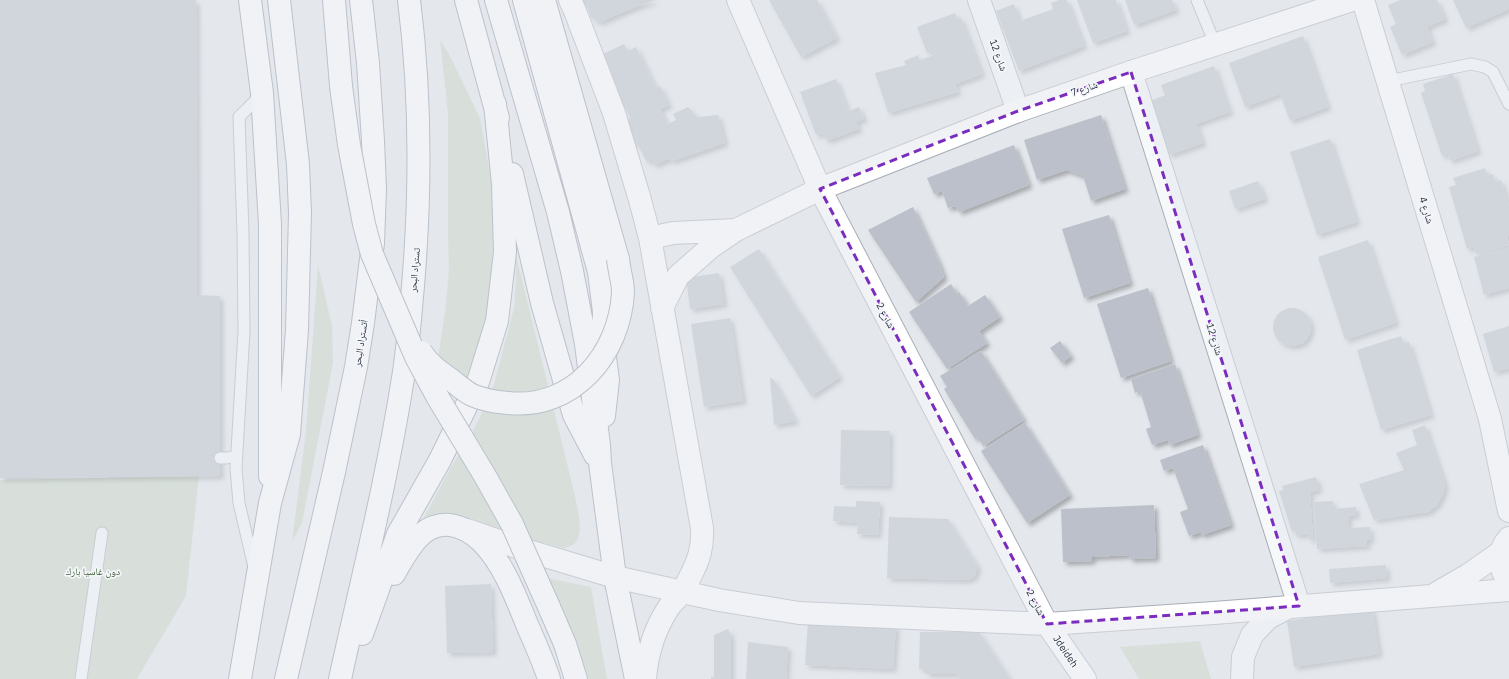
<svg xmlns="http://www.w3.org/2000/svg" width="1509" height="679" viewBox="0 0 1509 679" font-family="'IBM Plex Sans','Noto Naskh Arabic',sans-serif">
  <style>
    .green { fill: #c9d6c5 }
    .building { fill: #bbc0ca; filter: url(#shadow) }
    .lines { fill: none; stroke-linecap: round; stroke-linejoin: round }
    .lane-casing { stroke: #a9aeb7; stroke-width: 13 }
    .street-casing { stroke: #a9aeb7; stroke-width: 24 }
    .secondary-casing { stroke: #a9aeb7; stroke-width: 24 }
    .highway-casing { stroke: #8b94a3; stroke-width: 24 }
    .lane { stroke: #f7f8fa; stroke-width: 11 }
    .street { stroke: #f7f8fa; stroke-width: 22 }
    .secondary { stroke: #fff; stroke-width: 22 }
    .highway { stroke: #fff; stroke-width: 22 }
    .highway-bridge-casing { stroke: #8b94a3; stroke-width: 24; stroke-linecap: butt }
    .highway-bridge { stroke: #fff; stroke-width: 22 }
    .marked { fill: none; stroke: #7b2cbf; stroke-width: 3; stroke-dasharray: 8 5; stroke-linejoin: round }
    .labels { text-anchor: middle; stroke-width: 3.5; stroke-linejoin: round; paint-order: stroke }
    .street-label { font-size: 10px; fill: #2b3445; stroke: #f4f6f9 }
    .park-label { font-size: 10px; fill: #3f6138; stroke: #f4f6f9 }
  </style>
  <defs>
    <filter id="shadow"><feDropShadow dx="3.5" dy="3.5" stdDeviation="2" flood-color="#0004"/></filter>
  </defs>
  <rect width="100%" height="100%" fill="#e4e7ec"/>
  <path class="green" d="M440,40l9,14 31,64 12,67 4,40 -1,36 -9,59 -18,59 -30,-22 7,-44 4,-44 -1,-32v-123z
    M515,251l60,245c3,17 14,50 -12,52l-118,-32 -23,5 29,-54 20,-32 13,-26 10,-25 20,-76 2,-30z
    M318,265l14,61 1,37 -31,160 -10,19 14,-110z
    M199,476l-13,120 -49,83h-137v-199z
    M547,578l44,9 16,92h-18l-17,-46z
    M1200,641l11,38h-72l-19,-32z"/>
  <path class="building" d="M0,0h196l1,295 23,1v180l-220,2z
    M580,0h76l-21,7 -35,15 -9,-4 -4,-13 -5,-2z
    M769,0h48l20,38 -36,19z
    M1059,0h8l17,46 -65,25 -23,-60 18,-7 6,17 33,-12 -2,-6z
    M1077,0h39l11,31 -34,12z
    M1125,0h47l4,10 -42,15z
    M1400,0h37l8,19 -18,8 6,15 -31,13 -12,-28 6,-3 -8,-19z
    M1453,0h56v9l-43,19z
    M955,13l2,6 4,-1 21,56 -27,10 3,8 -70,21 -13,-40 31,-8 -2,-4 14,-6 2,5 14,-5 -2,-4 -5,2 -10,-26z
    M1303,36l25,71 -38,14 -10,-27 -35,13 -16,-44z
    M624,44l4,7 8,-4 20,41 4,-2 9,19 -9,4 7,15 9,-4 -3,-6 15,-7 9,10 21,-2 7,28 -53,18 -2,-3 -16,7 -3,-6 -4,3 -9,-17 -2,1 -12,-25 6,-3 -7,-15 -7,1 -15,-49z
    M1214,66l16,46 -34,12 7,19 -34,12 -19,-54 15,-6 -4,-10z
    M1453,74l25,77 -28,10 -2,-7 -6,2 -21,-63 4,-2 -2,-7z
    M836,79l12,32 11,-4 5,12 -8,3 3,7 -30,11 -4,-1 -2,-6 -7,2 -16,-43z
    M1101,115l24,74 -34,12 -8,-25 -16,-6 -30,10 -13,-40z
    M1330,139l27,83 -40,13 -27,-83z
    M1014,145l15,40 -70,27 -3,-6 -8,2 -6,-17 -8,3 -7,-16z
    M1485,168l2,8 6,-2 2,8 6,-2 8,26v29l-2,1 2,9 -32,10 -3,-8 -7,2 -18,-62 7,-2 -3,-7z
    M1258,181l7,18 -30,10 -6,-18z
    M913,207l26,56 5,14 -28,25 -48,-72z
    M1109,215l21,68 -46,15 -22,-69z
    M1368,240l28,83 -51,17 -27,-83z
    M1509,247v41l-25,7 -10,-38z
    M759,249l81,128 -29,19 -81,-129z
    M719,273l5,31 -34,5 -4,-31z
    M951,284l6,10 2,-2 9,14 17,-11 15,22 -21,14 8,12 -40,26 -38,-57z
    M1148,288l23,73 -50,17 -24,-74z
    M1273 327a19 19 0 1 1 38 0a19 19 0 1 1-38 0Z
    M730,318l13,83 -39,6 -13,-83z
    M1509,326v42l-15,4 -11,-38z
    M1401,336l2,8 6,-2 22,73 -50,15 -24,-80z
    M1060,341l11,15 -9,7 -12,-15z
    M981,351l43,69 -41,26 -5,-9 -3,2 -31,-50 3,-2 -7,-11z
    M1175,364l23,71 -29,10 -1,-5 -16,5 -6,-16 5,-2 -11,-36 -5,2 -4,-14z
    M770,377l4,3 22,41 -22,4z
    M1025,423l45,72 -43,28 -46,-72z
    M1425,425l20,59 -2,10 -6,11 -9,7 -54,8 -15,-36 45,-14 -8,-17 21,-8 -5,-15z
    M841,430l49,1 -1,55 -49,-1z
    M1203,445l28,80 -29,10 -1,-3 -12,4 -9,-24 8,-3 -15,-41 -9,3 -4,-11z
    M1316,477l3,13 -9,2 3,47 -4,1 -1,-6 -12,1 -1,-5 -3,2 -13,-41 4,-1 -1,-4z
    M856,501l24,1 -2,33 -21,-1 1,-11 -25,-2 1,-15 22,1z
    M1333,501l1,8 22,-2v9h-8l1,12 21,-1 1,13h-5l1,6 -50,3 -3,-47z
    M1154,505l2,53 -26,1 -1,-4 -37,2v4l-29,1 -2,-53z
    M889,517l59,2 30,48 -4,10 -7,3 -80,-2z
    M1386,565l1,13 -57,5 -1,-14z
    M491,584l2,68 -46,1 -2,-67z
    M1372,608l7,46 -85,13 -7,-46z
    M808,622l88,4 -3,43 -88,-4z
    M728,629l3,7v43h-20v-2h3v-42z
    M920,632h59l31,47h-50l-4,-5h-30v-5h-7z
    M748,642l40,5 -2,32h-40z"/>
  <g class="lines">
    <g class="lane-casing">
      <path id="lane" d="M1197,0l18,44
        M1388,81l83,-17 14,3 8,5 16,32
        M220,458h7l9,-2
        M254,567l-15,-64 -3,-35 8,-137 -1,-98 -4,-116 23,-23
        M81,679l21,-146"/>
    </g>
    <g class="street-casing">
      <path id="street" d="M979,0l39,111
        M1131,72l168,534
        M1242,679l1,-22 9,-22 16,-17 21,-11"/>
    </g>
    <g class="secondary-casing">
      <path id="secondary" d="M570,0l5,11 39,102 26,87 10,38 52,290c1,19 -3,32 -12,49 -3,6 -5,12 -9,16 -3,5 -9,9 -12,14 -14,21 -22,47 -24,72
        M738,0l82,189 227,435 38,55
        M1363,0l127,419 19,92
        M650,238l23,-5 63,-3
        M662,308l16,-32 33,-29 25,-17 84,-41 198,-78 113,-39 221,-72
        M467,530l55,19 93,28 104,23 80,13 248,11 167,-11 295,-23
        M1509,538c-12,13 -10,31 0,45
        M1437,593l31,-18 33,-23"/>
    </g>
    <g class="highway-casing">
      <path id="highway" d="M250,0l12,93 8,131v252
        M334,0l7,86
        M466,0l32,118
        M496,0l62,212 14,59 14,73 13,101 1,18 15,114 21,102
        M524,0l75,272 5,40 -1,30 5,38 -4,36
        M544,0l74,259
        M512,174l30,129 32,112 21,40
        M394,574c8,-14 16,-30 28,-40 7,-7 19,-10 28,-9 13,2 23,8 32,17 21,21 33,53 44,80 8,19 17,38 23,57
        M549,607l16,37 11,35
        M362,634l36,-100 42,-74 38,-78 19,-61 8,-69 -2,-68 -8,-80
        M240,679l30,-176 19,-69 8,-104 3,-117 -2,-49 -19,-164
        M286,679l48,-207 22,-105 7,-44 10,-80 2,-54 -2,-48 -5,-78 -7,-63
        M340,679c22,-100 47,-199 63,-301 5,-30 7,-61 10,-92 8,-96 8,-191 -4,-286"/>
    </g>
    <use href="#lane" class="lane"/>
    <use href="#street" class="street"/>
    <use href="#secondary" class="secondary"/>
    <use href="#highway" class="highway"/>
    <g class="highway-bridge-casing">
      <path id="highway-bridge" d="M341,86l8,59 15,79 8,30 44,103 21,39 48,80 27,48 37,83
        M421,352c9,13 16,18 29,27 7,5 14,12 22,16 11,5 24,7 36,8 65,7 112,-49 115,-111 0,-10 -4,-22 -5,-33"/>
    </g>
    <use href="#highway-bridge" class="highway-bridge"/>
  </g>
  <path d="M0 0H1509V679H0ZM1131,72l168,534 -252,18 -227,-435 198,-78z" fill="#e4e7ec" fill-opacity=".55" fill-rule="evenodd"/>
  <path class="marked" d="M1131,72l168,534 -252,18 -227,-435 198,-78z"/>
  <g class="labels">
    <g class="street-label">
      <text transform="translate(999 55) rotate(70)" y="4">شارع 12</text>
      <text transform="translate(1084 88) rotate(-19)" y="4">شارع 7</text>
      <text transform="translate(1427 210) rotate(73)" y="4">شارع 4</text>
      <text transform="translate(414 270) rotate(-85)" y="4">تستراد البحر</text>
      <text transform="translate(886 315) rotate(62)" y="4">شارع 2</text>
      <text transform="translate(1215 339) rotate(73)" y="4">شارع 12</text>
      <text transform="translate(360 343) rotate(-81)" y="4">أتستراد البحر</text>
      <text transform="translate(1036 602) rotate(62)" y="4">شارع 2</text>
      <text transform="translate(1066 651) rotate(56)" y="4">Jdeideh</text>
    </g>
    <g class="park-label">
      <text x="93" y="575">دون غاسيا بارك</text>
    </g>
  </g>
</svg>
